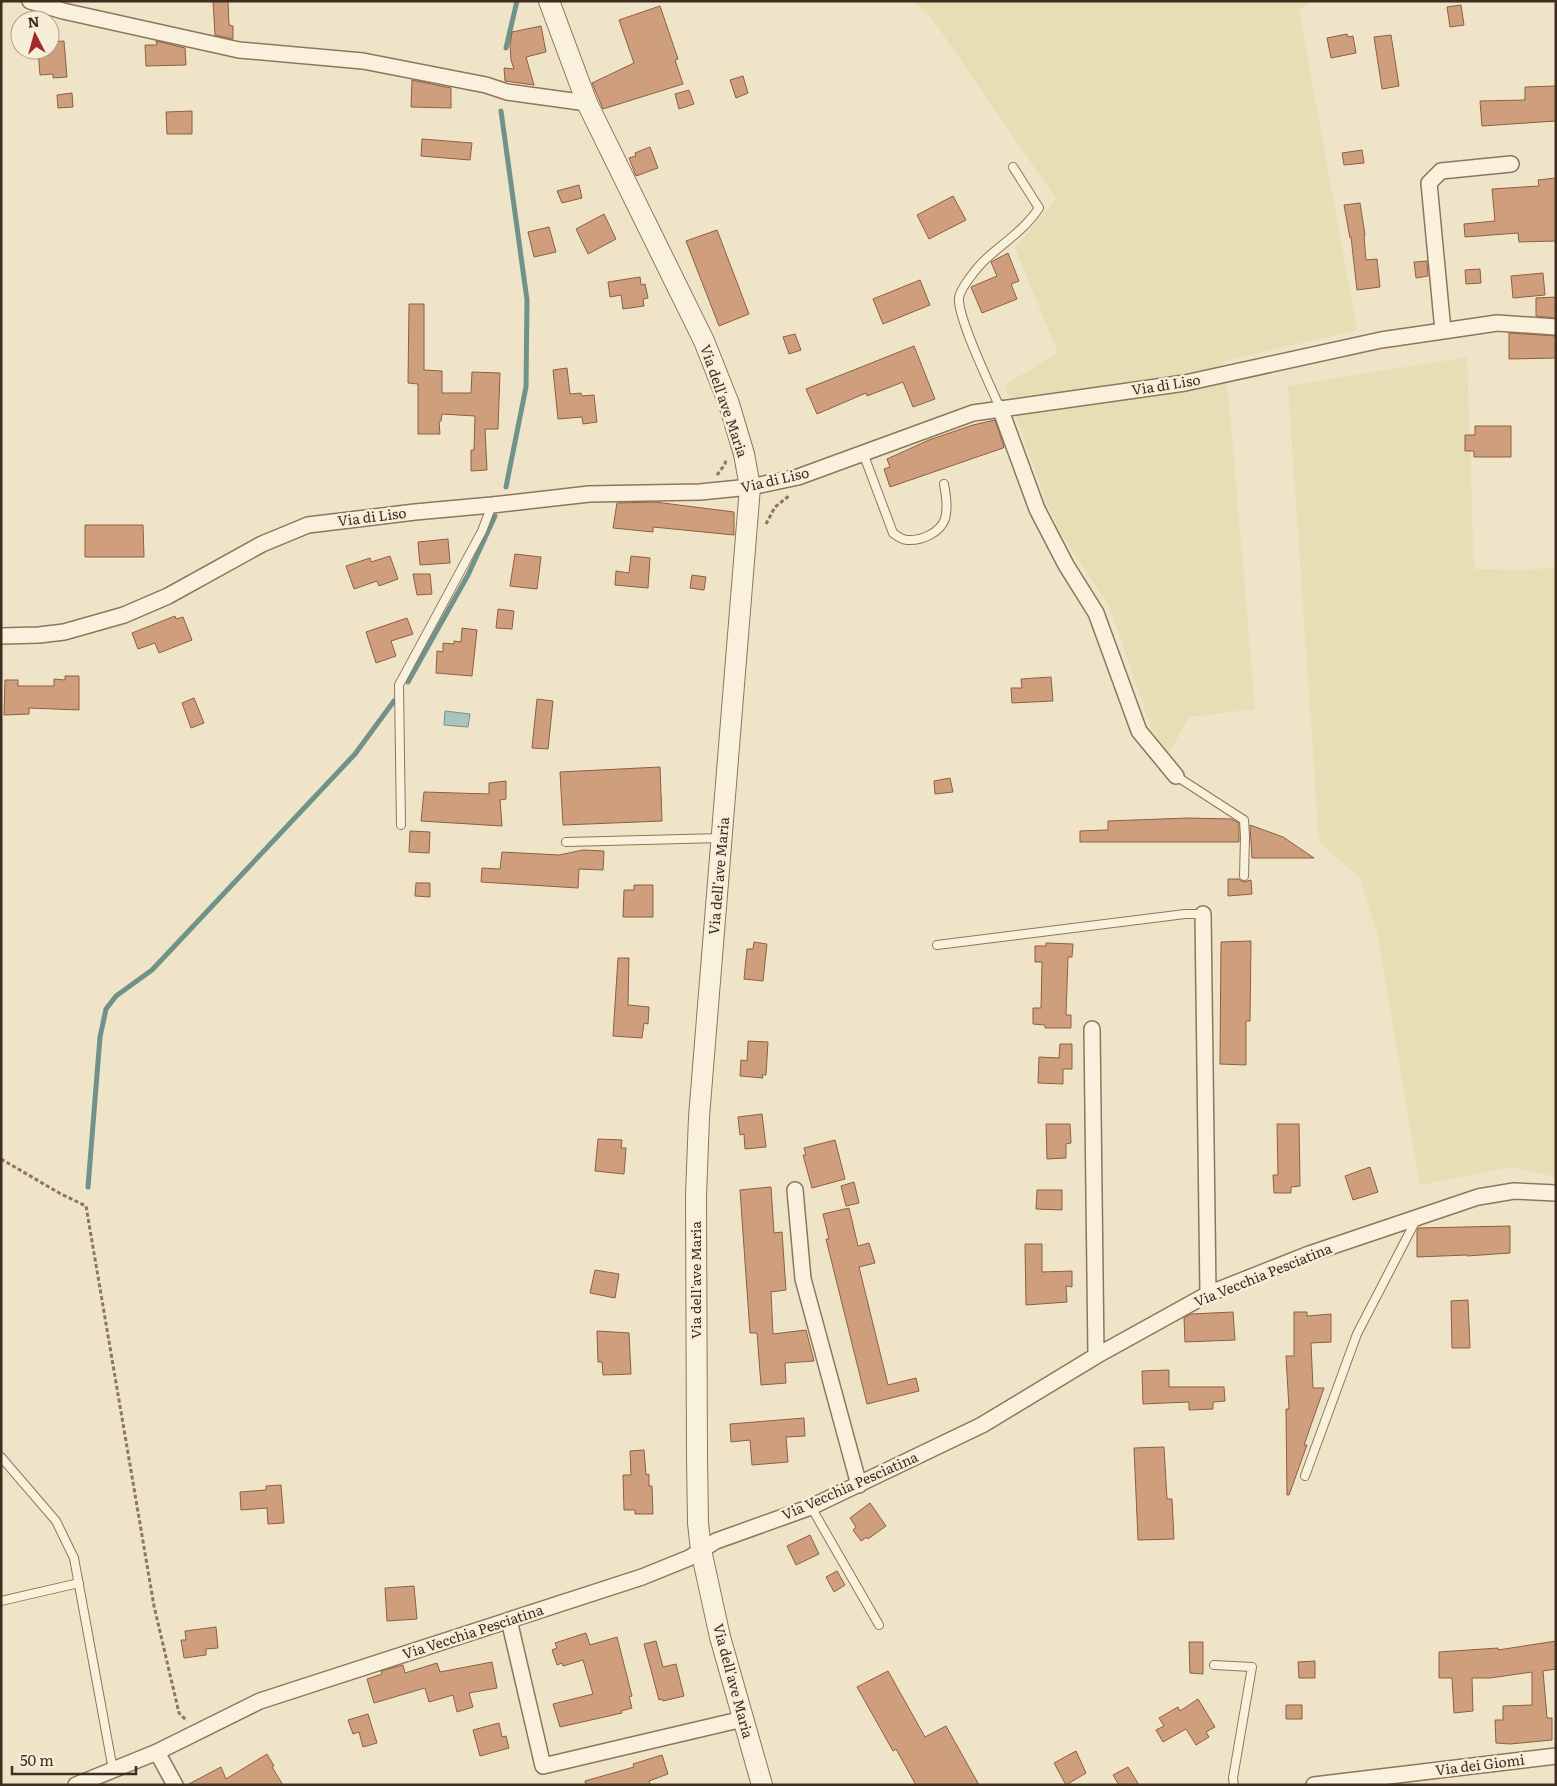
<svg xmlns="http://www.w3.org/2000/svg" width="1557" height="1786" viewBox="0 0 1557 1786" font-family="Literata,serif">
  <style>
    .farmland { fill: #e6deb5 }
    .water { fill: #a9c4bc; stroke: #6f938a }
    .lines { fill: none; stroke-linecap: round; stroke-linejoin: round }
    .stream { stroke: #6f938a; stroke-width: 5 }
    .building { fill: #cf9f7d; stroke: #8d5f41 }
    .service-casing { stroke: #8d765c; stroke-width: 10 }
    .minor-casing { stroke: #8d765c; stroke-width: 18 }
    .tertiary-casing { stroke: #8d765c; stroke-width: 22 }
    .path { stroke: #8d765c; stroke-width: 3; stroke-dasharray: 4 2.5; stroke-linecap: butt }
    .service { stroke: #faf1dc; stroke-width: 8 }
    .minor { stroke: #faf1dc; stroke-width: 15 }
    .tertiary { stroke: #faf1dc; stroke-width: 20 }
    .labels { text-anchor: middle; stroke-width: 5; stroke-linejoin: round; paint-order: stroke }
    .street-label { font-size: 14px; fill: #3d2e20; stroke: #f7eed8 }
  </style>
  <rect width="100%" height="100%" fill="#f0e4c8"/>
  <path class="farmland" d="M914,1h401l-16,9 58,320 -133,31 5,40 26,308 -66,8 -20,36 -17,-23 -43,-124 -48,-72 -16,-35 -40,-114 53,-32 -43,-105 41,-49 -123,-179z
    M1467,357l7,212 54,1 28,-3v442h-2l2,34v134l-44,-10 -92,18 -43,-252 -17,-55 -41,-36 -31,-456z"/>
  <path class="water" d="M445,711l25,3 -2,13 -24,-2z"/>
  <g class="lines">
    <path class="stream" d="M506,48l11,-47
      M501,111l26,189 -1,87 -20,100
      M408,682l60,-107 27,-59
      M88,1187l12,-150 6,-28 10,-13 36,-26 203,-216 39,-53"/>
  </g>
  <path class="building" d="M213,1h15l1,24 4,1v13l-18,-4z
    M1461,5l3,20 -14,2 -3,-20z
    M660,6l18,53 -3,1 8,24 -80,25 -11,-26 42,-20 -15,-43z
    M541,26l5,26 -20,5 8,28 -29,-4 -1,-13 10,1 -3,-9 -1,-14 2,-14z
    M1347,34l1,3 5,-1 3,17 -25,5 -4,-20z
    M1391,35l8,51 -17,3 -8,-52z
    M64,41l3,36 -14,1v-4l-13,1 -2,-25h12v-8z
    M156,41l29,7 1,17 -40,1 -1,-21h12z
    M743,76l5,17 -12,5 -6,-18z
    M412,80l39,8v20l-40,-1z
    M1556,86v35l-74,5 -2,-25 45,-1v-13z
    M689,90l5,14 -15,5 -4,-15z
    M72,93l1,14 -15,1 -1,-13z
    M192,111v23h-25l-1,-22z
    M422,139l50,4 -2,17 -49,-4z
    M650,147l8,21 -22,8 -7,-18 7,-2 -1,-3z
    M1362,150l2,13 -20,2 -2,-12z
    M1556,178v63l-37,1 -1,-9 -53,4 -1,-13 31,-3 -3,-32 47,-3 -1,-6z
    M579,185l3,13 -20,5 -5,-12z
    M953,196l13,24 -37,19 -12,-24z
    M1360,203l5,32h-1l2,25 11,-1 3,28 -23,3 -6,-53 -1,1 -6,-33z
    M604,214l12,25 -28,15 -12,-25z
    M549,227l7,25 -22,5 -6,-25z
    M717,230l32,84 -30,12 -33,-85z
    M1008,253l11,28 -8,3 6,15 -35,14 -11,-26 26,-11 -6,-14z
    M1427,261l1,15 -12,2 -2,-16z
    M1480,269l1,14 -15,1 -1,-14z
    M1543,273l2,22 -32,3 -2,-22z
    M640,277l1,8 4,-1 3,14 -5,1 1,7 -21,3 -2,-14 -11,2 -2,-15z
    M920,280l10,25 -47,19 -10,-25z
    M1556,297v21l-20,-2v-18z
    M409,304h15v66l18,1v22h29l1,-21 28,1 -2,56h-13l2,41 -16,1v-21h3l1,-34 -33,-2 -1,7 -2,1 1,12h-22v-50l-10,-1z
    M1509,333l47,3v22l-47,1z
    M795,334l6,16 -12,4 -6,-17z
    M914,346l21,53 -22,8 -10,-25 -36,14 -1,-3 -49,21 -11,-25z
    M567,368l3,26 11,-1 1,3 12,-1 3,27 -14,2 -1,-7 -24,2 -5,-49z
    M995,420l9,27 -1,1 -113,39 -6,-18 6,-2 -3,-8 42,-19 44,-15z
    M1475,426h36v31h-37v-6h-9v-16h10z
    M655,502l79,10v23l-81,-8v5l-40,-4 4,-25z
    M85,525h58l1,32h-59z
    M448,539l2,24 -30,2 -2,-23z
    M515,554l26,3 -4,32 -27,-3z
    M390,556l8,23 -19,7 -2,-5 -23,8 -8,-23 24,-8 1,4z
    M631,556l19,2 -2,30 -33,-3 1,-14 13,2z
    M413,574h17l2,20 -15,1z
    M692,575l14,2 -2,13 -14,-2z
    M498,609l16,2 -2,18 -16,-1z
    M175,616l1,3 7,-2 9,23 -33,13 -4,-10 -17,6 -6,-16z
    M407,618l6,16 -22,7 5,15 -20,7 -10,-31z
    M462,628l15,2 -5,46 -36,-3 1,-22 6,1v-9l11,1v-3l7,1z
    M65,676h14v34l-50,-2v6l-25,1 1,-35h13v6h36v-7l11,1z
    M1051,677l2,24 -41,2 -1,-15h11l-1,-9z
    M194,698l10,25 -13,5 -9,-25z
    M537,699l16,2 -5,48 -16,-1z
    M660,767l2,54 -99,4 -3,-53z
    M950,778l3,14 -18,2 -1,-13z
    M506,781v18l-6,1 2,26 -81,-5 3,-29 65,2v-11z
    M1188,818l43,1 8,4v19h-159v-11l28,-1v-9z
    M1250,825l33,12 31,21h-62z
    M410,831l20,1 -1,21 -20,-1z
    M583,850l21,1 -1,19 -24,-1 -1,19 -97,-6 1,-14 18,1 2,-17 57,3z
    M1228,879h11l4,3 8,-2 1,14 -24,2z
    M416,883h14v14l-15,-1z
    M634,885h19v32h-30l1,-27h10z
    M1251,941l-1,80h-4v44l-26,-1 1,-122z
    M754,942l13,2 -4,37 -19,-2 3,-30h6z
    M1046,943l27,1 -1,13h-4l-2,58h5v13h-26v-3l-12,-1v-16h8l1,-46h-7v-16h11z
    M618,958h11l-1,47 21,2 -1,17 -4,-1 -2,15 -29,-2z
    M748,1041l20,1 -2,33h-4l1,3 -23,-2 1,-16 6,1z
    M1060,1044h12v25h-9v15l-25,-1 1,-26 20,1z
    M762,1114l4,33 -21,2 -1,-15 -4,1 -2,-18z
    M1046,1124h24l1,19 -5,1v14l-19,1z
    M1277,1124h22l1,62 -9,1v6h-17l-1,-18h5z
    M598,1139l24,1 -1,8h5l-2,26 -29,-3z
    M835,1140l10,39 -33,9 -9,-33h3l-2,-7z
    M1370,1167l8,25 -25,8 -8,-24z
    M854,1182l5,21 -13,3 -5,-20z
    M771,1187l3,46 8,-1 4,58 -15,2 2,42 33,-4 8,31 -29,2 1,20 -25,2 -4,-52h-7l-10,-143z
    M1037,1190h25v20l-26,-1z
    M849,1208l9,38 11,-3 6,20 -16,4 29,118 28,-7 3,13 -52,13 -41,-165h3l-6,-25z
    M1510,1226v27l-43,3v-1l-50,2v-26l1,-3z
    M1025,1244h17v28l30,-1v16l-6,-1 1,16 -41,3z
    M595,1270l24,4 -4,24 -25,-5z
    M1468,1300l2,48h-18l-1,-47z
    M1233,1312l2,28 -50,2 -1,-24 7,-4z
    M1294,1312h13v4l24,-2v28l-20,1 2,45h11l-20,57h3l-18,50h-2l-1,-86h3l-3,-53h8z
    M597,1331l32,2 2,41 -28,1 -1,-13h-4z
    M1169,1370v17h55l1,14 -12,1v7l-24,1v-8l-46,2 -1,-33z
    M804,1418l1,18 -19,1 2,25 -36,3 -2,-25 -19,2 -1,-18z
    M1164,1447l3,52h5l2,40 -36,1 -4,-92z
    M644,1450l2,25 3,-1v12h3l1,28h-18v-4h-11l-1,-35h8l-1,-24z
    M281,1485l3,38 -16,1 -1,-16 -26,2 -1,-18 26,-2v-4z
    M870,1503l16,23 -18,13 -1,-2 -6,4 -8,-11 3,-3 -6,-9z
    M810,1535l9,19 -23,11 -9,-19z
    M837,1571l8,14 -11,7 -8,-15z
    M414,1586l3,33 -30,2 -2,-33z
    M216,1627l2,21 -12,1v6l-22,3 -3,-18h5l-1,-9z
    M586,1633l4,12 27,-8 15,59 -3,1 3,11 -11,3 1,2 -62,14 -7,-23 40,-10 -10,-34 -20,6 -1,-3 -5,2 -5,-15 5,-2 -2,-5z
    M656,1641l7,26 13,-3 8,32 -21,5 -1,-2 -3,1 -15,-56z
    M1556,1641v28l-13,2 4,47h5v22l-42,4 -14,-1 -1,-23h8v-14l29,-1v-33l-42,6h-18l1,33 -19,2 -2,-35h-13v-26l59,-4v2z
    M1189,1642h14v32l-13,-1z
    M1315,1661v17h-16l-1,-16z
    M492,1662l5,26 -28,5 4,14 -16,5 -4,-17 -24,7 -4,-14 -51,15 -7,-24 15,-5 -1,-3 22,-6 2,8 32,-10 3,9z
    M888,1671l37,66 21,-11 33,59h-63l-20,-36 -3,2 -36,-64z
    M1198,1699l17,28 -9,5 3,5 -13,8 -10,-16 -23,13 -7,-12 8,-4 -5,-8 19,-11 2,4z
    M1286,1705h16v14h-16z
    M368,1714l9,29 -14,4 -4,-15 -6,2 -5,-14z
    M499,1723l3,14 4,-1 3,12 -29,8 -7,-26z
    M1076,1751l10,22 -20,12 -12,-22z
    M267,1754l7,12 -2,1 11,18h-96l34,-18 5,12z
    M662,1755l6,19 -19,7 1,4h-64l-1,-4 49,-14 -1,-3z
    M1128,1767l11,18h-20l-6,-10z"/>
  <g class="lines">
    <g class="service-casing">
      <path id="service" d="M1000,408c-9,-21 -43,-91 -41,-110 1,-10 20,-33 28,-40 18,-16 39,-30 52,-50l-26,-41
        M863,453l30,80c4,3 9,7 14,7 14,1 33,-7 38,-21 3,-12 1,-23 -1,-35
        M1176,776l68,44 1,17 -1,39
        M401,825l-2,-140 83,-154 10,-26
        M566,842l156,-4
        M937,945l248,-31h18
        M1,1457l55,64 18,37 39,212
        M1305,1476l52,-142 59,-114
        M811,1507l68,118
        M1,1601l78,-18
        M1214,1665l38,2 -19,111 1,7"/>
    </g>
    <g class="minor-casing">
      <path id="minor" d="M30,1l33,10 176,39 124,11 123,24 21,7 80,11
        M1443,331l-14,-148 12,-12 70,-7
        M1000,408l37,101 29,56 30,48 43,118 37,45
        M1,636l38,-1 25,-3 60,-17 44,-19 94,-52 46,-19 107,-13 77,-7 97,-11 111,-2 50,-5 48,-10 175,-64 212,-30 196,-43 62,-9 54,-8 59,4
        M1203,914l5,380
        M1092,1029l4,327
        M795,1190l8,89 56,206
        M509,1620l34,146 200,-47
        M157,1752l18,33
        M76,1785l81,-33 103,-51 382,-124 47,-19 27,-17 95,-34 171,-82 114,-69 112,-62 101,-40 169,-57 36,-6 42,2
        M1314,1785l242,-29"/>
    </g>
    <g class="tertiary-casing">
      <path id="tertiary" d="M549,1l38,102 117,238 25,63 15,50 6,33 -51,630 -3,79 1,261 1,66 3,27 19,87 42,148"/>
    </g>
    <path class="path" d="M717,475l8,-11 1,-5
      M766,524l9,-17 15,-12
      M1,1159l60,35 25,12 68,400 25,107 8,8"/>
    <use href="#service" class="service"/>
    <use href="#minor" class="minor"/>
    <use href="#tertiary" class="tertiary"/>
  </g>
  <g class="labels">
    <g class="street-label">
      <text transform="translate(1166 385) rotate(-9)" y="5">Via di Liso</text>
      <text transform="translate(724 401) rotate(71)" y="5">Via dell'ave Maria</text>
      <text transform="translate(775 480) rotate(-13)" y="5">Via di Liso</text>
      <text transform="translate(372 517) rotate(-7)" y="5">Via di Liso</text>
      <text transform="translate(719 876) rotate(-85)" y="5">Via dell'ave Maria</text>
      <text transform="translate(1263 1275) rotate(-22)" y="5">Via Vecchia Pesciatina</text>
      <text transform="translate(696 1280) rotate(-90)" y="5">Via dell'ave Maria</text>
      <text transform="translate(850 1486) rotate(-24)" y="5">Via Vecchia Pesciatina</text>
      <text transform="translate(473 1632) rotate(-18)" y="5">Via Vecchia Pesciatina</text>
      <text transform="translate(733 1681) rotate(75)" y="5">Via dell'ave Maria</text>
      <text transform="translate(1480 1765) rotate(-7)" y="5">Via dei Giomi</text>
    </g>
  </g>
  <rect width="1557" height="1786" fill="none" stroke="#3d2e20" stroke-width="5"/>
  <g transform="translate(35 35) rotate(354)"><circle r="24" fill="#f7eed8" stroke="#ada18e"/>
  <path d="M0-4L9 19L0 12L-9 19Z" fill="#9e2a2b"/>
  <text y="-8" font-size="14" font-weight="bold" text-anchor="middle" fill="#3d2e20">N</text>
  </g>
  <path d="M12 1766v8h124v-8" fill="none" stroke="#3d2e20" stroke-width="2.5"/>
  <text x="20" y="1766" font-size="15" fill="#3d2e20" stroke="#f7eed8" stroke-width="4" paint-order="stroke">50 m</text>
</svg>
